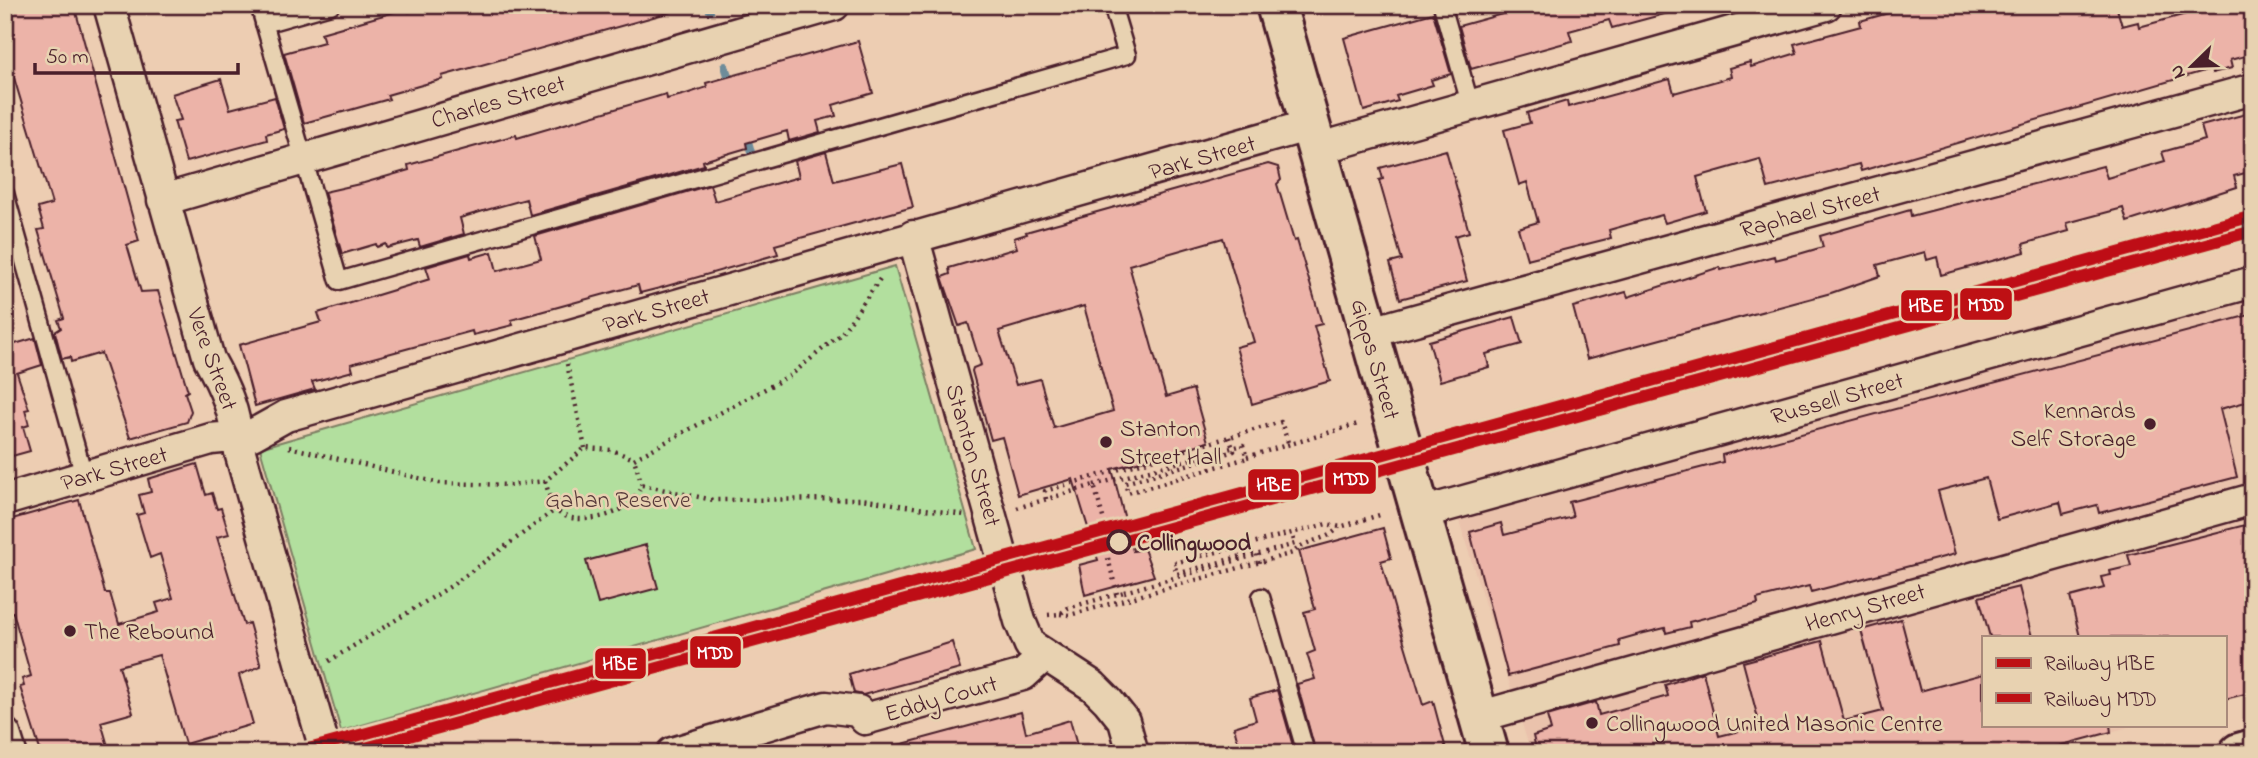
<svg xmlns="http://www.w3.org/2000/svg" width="2258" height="758" viewBox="0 0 2258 758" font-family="'Indie Flower',sans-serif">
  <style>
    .built { fill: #eac2ac }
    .green { fill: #b2df9e; stroke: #7e7f64; stroke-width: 2 }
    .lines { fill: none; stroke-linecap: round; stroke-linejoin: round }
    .stream { stroke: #6e8c9a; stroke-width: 8 }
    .building { fill: #ecb3a8; stroke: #4a1f2b; stroke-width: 2; fill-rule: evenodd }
    .lane-casing { stroke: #4a1f2b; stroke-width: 21 }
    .street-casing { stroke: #4a1f2b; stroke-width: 35 }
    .secondary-casing { stroke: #4a1f2b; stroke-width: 44 }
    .highway-casing { stroke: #4a1f2b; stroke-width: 44 }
    .path { stroke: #4a1f2b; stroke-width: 4.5; stroke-dasharray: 2 5; stroke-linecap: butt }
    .lane { stroke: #e8d2b1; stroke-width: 16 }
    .street { stroke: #e8d2b1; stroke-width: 30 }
    .secondary { stroke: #e8d2b1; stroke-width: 38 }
    .highway { stroke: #e8d2b1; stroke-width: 38 }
    .path-bridge { stroke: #4a1f2b; stroke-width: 4.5; stroke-dasharray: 2 5; stroke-linecap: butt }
    .rail-1-casing { stroke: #e8d2b1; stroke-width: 18 }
    .rail-2-casing { stroke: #e8d2b1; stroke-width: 18 }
    .rail-1 { stroke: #be1014; stroke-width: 12 }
    .rail-2 { stroke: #be1014; stroke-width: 12 }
    .poi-dot { fill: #4a1f2b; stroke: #e8d2b1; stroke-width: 2.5 }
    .stop-dot { fill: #e8d2b1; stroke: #4a1f2b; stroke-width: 3.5 }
    .labels { text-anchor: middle; stroke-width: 5; stroke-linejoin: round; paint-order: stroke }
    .street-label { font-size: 24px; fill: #4a1f2b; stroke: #e8d2b1 }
    .poi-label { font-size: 24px; fill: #4a1f2b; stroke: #e8d2b1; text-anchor: start }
    .park-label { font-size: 24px; fill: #5a3c3c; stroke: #e8d2b1 }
    .stop-label { font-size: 24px; font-weight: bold; fill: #4a1f2b; stroke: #e8d2b1; text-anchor: start }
    .line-badge { stroke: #e8d2b1; stroke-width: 2.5 }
    .badge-label { font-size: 19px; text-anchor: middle; font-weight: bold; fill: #fff }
  </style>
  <rect width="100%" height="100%" fill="#edcdb2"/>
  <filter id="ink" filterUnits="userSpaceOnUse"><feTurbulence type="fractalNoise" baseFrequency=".0143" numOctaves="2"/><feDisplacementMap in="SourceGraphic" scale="14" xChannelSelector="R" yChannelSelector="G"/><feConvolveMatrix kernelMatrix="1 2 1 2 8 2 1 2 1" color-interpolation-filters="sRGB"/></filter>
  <g filter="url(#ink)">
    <path class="built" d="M2253,293v400l-28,7v-63h-242v88h153l-103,28h-502l-74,-239z"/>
    <path class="green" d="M895,266l81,283 -635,182 -81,-283z"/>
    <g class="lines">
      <path class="stream" d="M708,5l2,6
        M725,66l6,19
        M746,134l5,18"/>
    </g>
    <path class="building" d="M5,5h69l65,236 -12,4 14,47 17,-1 30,100 -3,2 6,18 -4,11 -57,16 -29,-85 -30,9 -1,-5 -8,2 -7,-27 6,-4 -3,-8 6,-2 -26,-88 6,-1 -6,-21 14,-4 -47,-156z
      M431,5h239l1,7 -229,64 1,3 -56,16 2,4 -85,24 -20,-70 40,-11 -3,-9 87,-25 1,4z
      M1535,5h136l1,7 -60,16 -3,-8 -40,11 3,10 -101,28 -12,-43z
      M1917,5h199l6,21 16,-4 1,5 80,-22h34v49l-23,6 2,8 -20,5 -1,-4 -350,102 -2,-7 -91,24 -8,-29 -63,18 9,34 -41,12 -3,-8 -53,15 2,8 -84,21 -9,-31 20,-6 -11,-40 -8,3 -15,-55 26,-7 -3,-10 40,-12 1,6 102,-28 4,14 57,-16 -2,-9 21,-6 1,5 46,-14 -3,-9 67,-18 -1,-5z
      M1433,13l18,61 -20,6 2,5 -37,11 2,5 -34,10 -20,-73z
      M858,41l15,52 -40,12 3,11 -19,5 3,11 -31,9 -2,-10 -41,12 1,5 -44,13 1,4 -174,50 -4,-16 -36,10 -30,9 4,16 -44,13 -2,-7 -31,8 -1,-4 -9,3 -1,-3 -34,10 -18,-62 40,-9 45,-13 -1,-5 108,-30 1,3 149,-44 1,5 19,-5 21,-7 -1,-4z
      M221,79l9,30 45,-12 9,32 -18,5 1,6 -81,22 -12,-41 7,-1 -9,-26z
      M2253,112v59l-19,5 3,11 -110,35 -4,-14 -56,15 2,8 -46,13 2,8 -84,23 -4,-18 -10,3 -2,-8 -48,13 3,11 -49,17 -244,66 -14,-52 53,-15 2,5 92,-30 1,3 53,-14 1,4 24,-6 24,-7 -3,-11 90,-26 1,6 192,-50 4,12 58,-17 -3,-9 43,-12 -4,-14z
      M1446,150l23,82 -14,4 12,45 -67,18 -10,-36 12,-3 -23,-80 4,-1 -3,-11z
      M826,152l8,29 68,-17 11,43 -138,38 3,9 -118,34 -20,5 -2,-8 -127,35 2,5 -40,10 -1,-4 -121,33 2,7 -41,11 3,7 -60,17 -16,-61 82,-23 -3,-9 112,-34 -4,-12 44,-13 1,4 21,-6 5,19 44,-12 -6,-23 175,-51 5,16 48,-14 36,-10 -4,-16z
      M1268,164l10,3 3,13 -4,4 17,57 3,-1 25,84 -8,2 16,55 -78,23 -16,-57 18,-5 -31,-104 -94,27 37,132 27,-8 15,53 -96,27 21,82 11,-2 10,27 -69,19 -6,-30 19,-5 -25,-81 -55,16 -16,-58 -11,3 -19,-69 1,-3 8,-3 -13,-42 -9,3 -17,-49 8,-3 -1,-6 68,-20 -3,-10 13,-4 -1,-2zM1084,306l29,105 -59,17 -14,-49 -24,6 -17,-54z
      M2253,314v86l-33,9 17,68 -138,36 -2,-8 -34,9 -3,-12 -63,17 -11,-41 -48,13 17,63 -144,38 -2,-6 -52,13 1,5 -69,18 1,5 -24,6 -1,-5 -25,6 -21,6 1,6 -112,30 -38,-144 31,-9 3,12 69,-18 -4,-15 154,-40 -1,-7z
      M1514,317l8,27 -36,10 3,13 -49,14 -11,-40z
      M35,338l7,27 -25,8 12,36 -4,1 4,15 -6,2 7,24 -25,7v-111z
      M197,464l9,31 6,-2 5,16 4,-1 8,26 -12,3 27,88 5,-2 12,43 -22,9 14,49 -68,20 -26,-89 -40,11 14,47 -32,9 9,31h-69l-21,-66 4,-1 -2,-7 9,-3 -18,-64 -8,2v-93l74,-21 26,93h5l9,31 40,-12 -3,-9 17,-5 -13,-44 -10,4 -13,-43 7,-2 -5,-18 12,-3 -3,-13z
      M2253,523v169l-28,7v-62h-145l-10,-40 34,-9 -3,-11 10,-2 -1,-4 21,-5 -3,-11z
      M1383,528l8,30 -10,3 18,64 24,80 10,-4 14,52h-131l-19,-69 18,-5 -8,-25 8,-3 -11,-39 11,-3 -16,-58z
      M646,545l12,43 -60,16 -12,-43z
      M2019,587l13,50h-42l-11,-40z
      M1901,619l19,72 63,-17v51h127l1,7 -79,21h-495l-4,-17 18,-6 -4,-14 49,-14 3,13 69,-19 -3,-11 38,-13 16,64 41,-10 -17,-64 79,-21 22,80 39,-10 -22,-81z
      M952,642l8,27 -97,26 -9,-2 -5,-19z
      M1277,690l18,63h-54l-7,-26 22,-7 -6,-22z
      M1021,712l5,21 44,-13 9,33h-183l-1,-7z"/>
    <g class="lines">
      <g class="lane-casing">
        <path id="lane" d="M259,5l80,276 788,-226 -15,-50
          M1442,5l29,102
          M264,24l67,-19
          M5,193l79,283
          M1261,597l45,156"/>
      </g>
      <g class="street-casing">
        <path id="street" d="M109,5l100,354c16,29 26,52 29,86l88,308
          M1317,149l509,-144
          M163,200l671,-195
          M913,236l107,385 10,24 63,41 15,15 16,20 9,32
          M1368,333l885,-244
          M5,500l206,-61 41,-4 34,-19 1024,-291
          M1421,513l832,-231
          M1478,717l775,-218
          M5,734l6,19
          M672,753l154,-46 32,4 7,8 158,-44 21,-19"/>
      </g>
      <g class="secondary-casing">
        <path id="secondary" d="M1276,5l213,748"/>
      </g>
      <g class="highway-casing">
        <path id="highway" d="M2239,753l14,-4"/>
      </g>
      <path class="path" d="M567,364l18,84
        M1229,437l5,14 -109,32 3,10 119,-35
        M289,447l150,36 71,2 35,-4 40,-33 27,2 22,9
        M1247,457l111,-33
        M634,459l157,-84 51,-42 40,-57
        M545,481c3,9 6,24 12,30 15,14 48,7 63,-1 11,-6 16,-15 22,-25l-8,-26
        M642,485l71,15 148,-1 103,16
        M1046,499l-1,-8 236,-69 8,23
        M1017,508l77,-23 10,36
        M1108,558l9,36
        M1259,563l-3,-11 -79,22 -3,-11 153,-39 13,3 43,-13
        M1060,614l10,1 223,-62c13,-15 34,-11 46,-26
        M1048,615l12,-1 8,-6 56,-16
        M329,661l122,-75 104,-76
        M874,749l1,4"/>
      <use href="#lane" class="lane"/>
      <use href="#street" class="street"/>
      <use href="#secondary" class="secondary"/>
      <use href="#highway" class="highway"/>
      <path class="path-bridge" d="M1094,485l149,-40 4,13
        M1124,592l171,-48 -3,-10"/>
      <g class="rail-1-casing">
        <path id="rail-1" d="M294,753l1959,-537"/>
      </g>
      <g class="rail-2-casing">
        <path id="rail-2" d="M347,753l1906,-522"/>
      </g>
      <use href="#rail-1" class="rail-1"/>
      <use href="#rail-2" class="rail-2"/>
    </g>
  </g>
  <g class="poi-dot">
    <circle cx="2150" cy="424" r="7"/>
    <circle cx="1106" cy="442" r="7"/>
    <circle cx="70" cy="631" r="7"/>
    <circle cx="1592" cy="723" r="7"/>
  </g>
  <circle class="stop-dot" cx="1119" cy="542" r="11"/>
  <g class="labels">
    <g class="street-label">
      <text transform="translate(498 101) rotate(-16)" y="8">Charles Street</text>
      <text transform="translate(1202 157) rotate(-16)" y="8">Park Street</text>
      <text transform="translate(1810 211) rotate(-15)" y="8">Raphael Street</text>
      <text transform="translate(656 310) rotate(-16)" y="8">Park Street</text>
      <text transform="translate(213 359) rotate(70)" y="8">Vere Street</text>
      <text transform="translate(1376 359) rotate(74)" y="8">Gipps Street</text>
      <text transform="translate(1837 398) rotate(-16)" y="8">Russell Street</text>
      <text transform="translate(974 455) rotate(74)" y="8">Stanton Street</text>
      <text transform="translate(114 468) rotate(-16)" y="8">Park Street</text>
      <text transform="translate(1865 607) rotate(-16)" y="8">Henry Street</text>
      <text transform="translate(941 698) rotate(-16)" y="8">Eddy Court</text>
    </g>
    <g class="poi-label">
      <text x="2136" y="418" text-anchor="end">Kennards<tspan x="2136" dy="28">Self Storage</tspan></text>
      <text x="1120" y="436">Stanton<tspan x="1120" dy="28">Street Hall</tspan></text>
      <text x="84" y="639">The Rebound</text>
      <text x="1606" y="731">Collingwood United Masonic Centre</text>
    </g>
    <g class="park-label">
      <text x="618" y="507">Gahan Reserve</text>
    </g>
    <g class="stop-label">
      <text x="1137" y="550">Collingwood</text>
    </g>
  </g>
  <g class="line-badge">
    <rect x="1959" y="287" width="54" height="34" rx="7" fill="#be1014"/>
    <rect x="1900" y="289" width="53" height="33" rx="7" fill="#be1014"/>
    <rect x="1324" y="461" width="53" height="34" rx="7" fill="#be1014"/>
    <rect x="1247" y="468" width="53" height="33" rx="7" fill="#be1014"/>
    <rect x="689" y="635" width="53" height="34" rx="7" fill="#be1014"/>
    <rect x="594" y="647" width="53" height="33" rx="7" fill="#be1014"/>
  </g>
  <g class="badge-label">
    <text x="1986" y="311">MDD</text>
    <text x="1926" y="312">HBE</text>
    <text x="1351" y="485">MDD</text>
    <text x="1274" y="491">HBE</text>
    <text x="715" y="659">MDD</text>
    <text x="620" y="670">HBE</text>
  </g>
  <rect width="2258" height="758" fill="none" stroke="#e8d2b1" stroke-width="28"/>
  <rect x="14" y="14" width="2230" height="730" fill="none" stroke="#4a1f2b" stroke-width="2.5" filter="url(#ink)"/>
  <rect x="1982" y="636" width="245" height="91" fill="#e8d2b1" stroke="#a98a7b" stroke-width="2"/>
  <rect x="1996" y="658" width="35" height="10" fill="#be1014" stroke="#a98a7b" stroke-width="2"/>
  <text x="2044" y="670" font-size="21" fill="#4a1f2b">Railway HBE</text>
  <rect x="1996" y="693" width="35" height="10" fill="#be1014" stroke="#a98a7b" stroke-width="2"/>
  <text x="2044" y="706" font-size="21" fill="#4a1f2b">Railway MDD</text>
  <g transform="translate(2192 66) rotate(247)" stroke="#e8d2b1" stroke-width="5" paint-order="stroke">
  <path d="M0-5L12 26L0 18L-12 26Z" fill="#4a1f2b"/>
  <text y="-10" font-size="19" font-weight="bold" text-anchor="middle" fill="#4a1f2b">N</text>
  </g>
  <path d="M35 63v10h203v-10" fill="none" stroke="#4a1f2b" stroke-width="3.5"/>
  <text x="46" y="63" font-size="21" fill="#4a1f2b" stroke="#e8d2b1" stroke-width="5" paint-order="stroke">50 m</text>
</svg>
